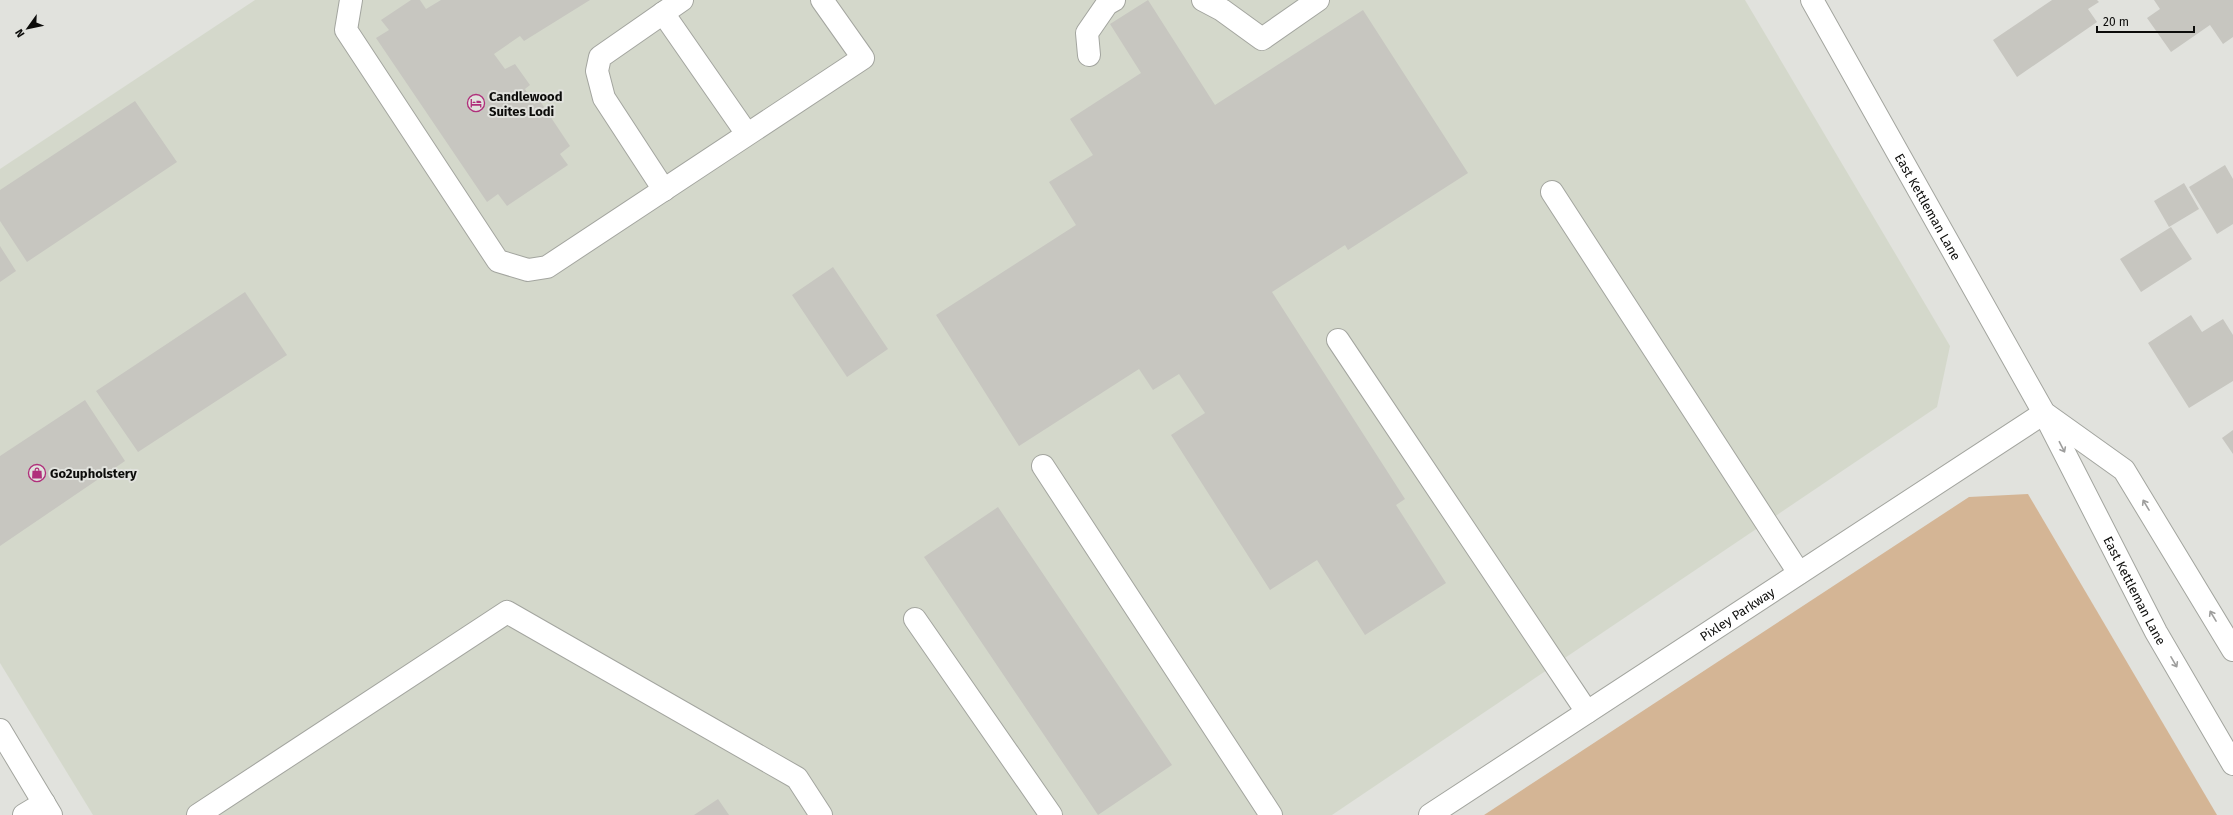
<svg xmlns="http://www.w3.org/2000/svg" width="2233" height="815" viewBox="0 0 2233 815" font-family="'Fira Sans',sans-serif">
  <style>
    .built { fill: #d4d8cb }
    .green { fill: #d4b595 }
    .building { fill: #c7c6c0 }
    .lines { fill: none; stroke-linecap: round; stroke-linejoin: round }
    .minor-casing { stroke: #a3a59f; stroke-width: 24 }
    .minor { stroke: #fff; stroke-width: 22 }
    .oneway { stroke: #9e9e9d }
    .labels { text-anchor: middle; stroke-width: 4; stroke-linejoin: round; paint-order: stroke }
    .poi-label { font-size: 13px; font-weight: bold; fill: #0c0c0a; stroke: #e1e2dd; text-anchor: start }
    .street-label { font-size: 13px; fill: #0c0c0a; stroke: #e1e2dd }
  </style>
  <rect width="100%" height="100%" fill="#e1e2dd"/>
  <path class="built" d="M255,0h1490l205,346 -13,61 -605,408h-1239l-93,-152v-494z"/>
  <path class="green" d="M2028,494l189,321h-733l485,-318z"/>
  <path class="building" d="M411,0h9l6,9 15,-9h149l-66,41 -4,-5 -26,18 11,15 10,-5 15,21 -5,4 9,15 6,-3 30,45 -10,8 8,11 -61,41 -9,-12 -11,8 -111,-164 13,-8 -8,-10z
    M1148,0l67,105 148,-95 105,163 -120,77 -3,-5 -73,47 133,207 -9,6 50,78 -81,52 -48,-75 -47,30 -99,-155 34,-22 -26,-39 -26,16 -14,-21 -120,77 -83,-131 140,-90 -27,-43 44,-27 -23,-36 71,-46 -31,-49z
    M2052,0h45l2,2 -11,7 9,13 -80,55 -24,-37z
    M2154,0h79v37l-10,7 -13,-19 -39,27 -24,-34 13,-9z
    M135,101l42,61 -150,100 -27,-41v-31z
    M2225,165l8,14v45l-16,10 -28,-47z
    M2184,183l15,26 -30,18 -15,-26z
    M2171,227l21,32 -51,33 -21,-33z
    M0,246l16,25 -16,11z
    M833,267l55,82 -41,28 -55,-82z
    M245,292l42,63 -149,97 -42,-61z
    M2191,315l11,17 21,-13 10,16v46l-44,27 -41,-65z
    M85,400l40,61 -125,85v-90z
    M2233,430v24l-11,-16z
    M998,507l174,258 -74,50 -174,-258z
    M718,799l11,16h-35z"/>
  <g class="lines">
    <g class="minor-casing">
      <g id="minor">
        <path d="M351,0l-5,30 152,231 30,9 19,-3 316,-209 -41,-58"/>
        <path d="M1203,0l19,10 40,29 56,-39"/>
        <path id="s1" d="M1812,0l232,413 112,219 77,132"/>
        <path d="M663,13l84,121"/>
        <path d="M1089,55l-2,-22 20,-29 7,-4"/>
        <path d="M664,190l-60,-92 -7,-27 3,-14 82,-57"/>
        <path d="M1552,192l247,381"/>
        <path d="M1338,340l249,372"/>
        <path d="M2047,415l77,55 109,180"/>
        <path d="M1043,466l228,349"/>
        <path d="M915,619l136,196"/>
        <path d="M0,730l51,85"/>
        <path d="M24,815l20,-12"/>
        <path d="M198,815l309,-203 290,166 24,37"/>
        <path id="s2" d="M1430,815l614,-402"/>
      </g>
    </g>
    <use href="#minor" class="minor"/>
  </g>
  <defs><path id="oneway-shaft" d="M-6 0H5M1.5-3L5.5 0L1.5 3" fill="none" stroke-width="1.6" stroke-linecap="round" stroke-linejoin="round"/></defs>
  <g class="oneway">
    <use href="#oneway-shaft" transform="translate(2062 447) rotate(63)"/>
    <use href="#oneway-shaft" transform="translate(2146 505) rotate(-121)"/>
    <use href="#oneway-shaft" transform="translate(2213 616) rotate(-121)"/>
    <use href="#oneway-shaft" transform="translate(2174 662) rotate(60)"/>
  </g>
  <defs>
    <g id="hotel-ring" transform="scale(0.9)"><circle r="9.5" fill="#e1e2dd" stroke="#b02f7b" stroke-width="1.5"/><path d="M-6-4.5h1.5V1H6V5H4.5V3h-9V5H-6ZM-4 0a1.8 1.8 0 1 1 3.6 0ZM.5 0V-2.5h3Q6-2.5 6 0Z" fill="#b02f7b"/></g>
    <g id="shop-ring" transform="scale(0.9)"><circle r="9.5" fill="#e1e2dd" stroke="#b02f7b" stroke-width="1.5"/><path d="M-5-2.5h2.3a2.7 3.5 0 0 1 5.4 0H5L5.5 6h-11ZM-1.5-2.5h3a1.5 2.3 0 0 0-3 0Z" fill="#b02f7b"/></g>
  </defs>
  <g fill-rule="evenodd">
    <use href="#hotel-ring" x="476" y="103"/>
    <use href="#shop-ring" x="37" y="473"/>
  </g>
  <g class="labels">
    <g class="poi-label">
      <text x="489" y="101">Candlewood<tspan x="489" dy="15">Suites Lodi</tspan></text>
      <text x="50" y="478">Go2upholstery</text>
    </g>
    <g class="street-label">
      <text dy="5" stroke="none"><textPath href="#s1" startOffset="237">East Kettleman Lane</textPath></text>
      <text dy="5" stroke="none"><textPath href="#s1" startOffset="673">East Kettleman Lane</textPath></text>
      <text dy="5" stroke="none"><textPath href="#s2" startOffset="367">Pixley Parkway</textPath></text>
    </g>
  </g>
  <g transform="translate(28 28) rotate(237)" stroke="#e1e2dd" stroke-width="3" paint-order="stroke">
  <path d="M0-3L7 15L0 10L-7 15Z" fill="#0c0c0a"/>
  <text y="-6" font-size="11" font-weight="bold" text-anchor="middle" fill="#0c0c0a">N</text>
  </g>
  <path d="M2097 26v6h97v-6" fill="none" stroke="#0c0c0a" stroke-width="2"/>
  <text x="2103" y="26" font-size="12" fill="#0c0c0a" stroke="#e1e2dd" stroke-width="3" paint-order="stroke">20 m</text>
</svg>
